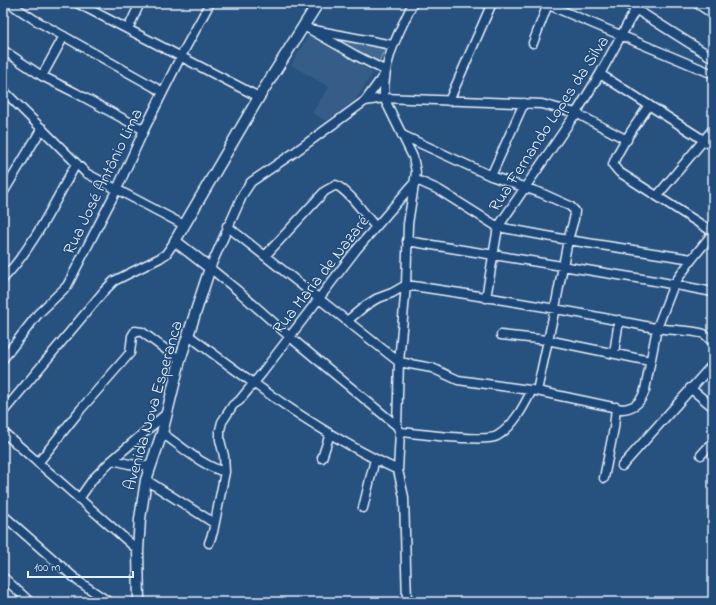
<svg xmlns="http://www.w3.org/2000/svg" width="716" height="605" viewBox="0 0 716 605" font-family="'Indie Flower',sans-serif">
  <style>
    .built { fill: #355d88 }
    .green { fill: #436891; stroke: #96acc4 }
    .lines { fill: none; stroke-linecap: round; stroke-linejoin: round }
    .minor-casing { stroke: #e8f1f8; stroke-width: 11 }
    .major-casing { stroke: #e8f1f8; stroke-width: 13 }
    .minor { stroke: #1f4a7a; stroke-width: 8 }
    .major { stroke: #1f4a7a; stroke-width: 10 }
    .labels { text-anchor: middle; stroke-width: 3; stroke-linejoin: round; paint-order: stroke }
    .street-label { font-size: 17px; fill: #e8f1f8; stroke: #1f4a7a }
  </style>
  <rect width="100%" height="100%" fill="#27517f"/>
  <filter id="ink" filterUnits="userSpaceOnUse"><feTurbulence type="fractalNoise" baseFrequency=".025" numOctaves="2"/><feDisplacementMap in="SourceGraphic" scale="8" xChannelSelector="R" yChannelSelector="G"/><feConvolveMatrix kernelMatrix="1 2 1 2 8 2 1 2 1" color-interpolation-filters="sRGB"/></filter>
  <g filter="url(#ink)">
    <path class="built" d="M310,33l63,40 -19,29 -28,19 -14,-8 17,-26 -38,-22z"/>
    <path class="green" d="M327,35l58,14 -7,15z"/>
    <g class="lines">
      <g class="minor-casing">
        <path id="minor" d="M9,3l26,17 128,72
          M77,3l182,94
          M544,3l169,71
          M626,3l87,55
          M696,3l17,11
          M304,26l51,29 31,16
          M128,29l12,-26
          M314,30l78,15
          M533,43l15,-39
          M3,50l39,26 34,17 68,37
          M600,74l113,72
          M42,76l22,-40
          M3,90l83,83 98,52
          M365,101l19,-26
          M449,101l43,-98
          M649,105c-9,14 -33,46 -36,60l6,7 94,60
          M402,135l89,41 50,17 29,13 5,5 -1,8 -6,21 -13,68 -18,83
          M491,176l33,-73
          M416,181h3l20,9 59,37 70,13 124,19
          M3,193l39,-65
          M657,196l56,-67
          M227,226l172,136 33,6 26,12 79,11 85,18c13,-1 19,-7 23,-19l12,-62 17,-44 18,-25 21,-26
          M407,241l248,40 58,11
          M265,256l60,-65 11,-6c15,8 28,29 39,41
          M3,279c31,-33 51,-76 73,-115
          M486,298l12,-71 78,-114 24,-39 39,-71
          M347,321l18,-15 11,-7 16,-6 14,-8c83,12 167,26 249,43 12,2 39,2 49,6 3,2 6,6 9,8
          M188,335c67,50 134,100 210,135
          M501,335l46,5 103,21
          M614,353l5,-33
          M3,359l35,-45 29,-28 50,-97 27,-59 37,-74 29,-53
          M690,388l23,19
          M3,412l101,-121 10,-10 46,-23 6,-4 9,-13
          M397,426l-107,-89 -53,-47 -27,-22 33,-74 8,-12 44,-30 70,-51 19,-3c-1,-38 13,-62 29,-95
          M3,432l135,118
          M400,432c17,1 85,11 97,4 16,-9 27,-30 35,-46
          M162,433c19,13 40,33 63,39
          M701,455l12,-13
          M322,458l8,-24
          M113,460l16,4 22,2
          M38,463l43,-54 49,-56 2,-17 3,-5 7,1 38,28
          M622,466l91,-102
          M604,478l10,-50 2,-21
          M146,480l68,43
          M79,499l14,-20 17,-17 57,-49
          M363,508l12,-49
          M3,515l75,66 31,21
          M209,543l4,-11 12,-60 -1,-16 -4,-16v-10l2,-8 11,-17 6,-4 23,-28 94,-123 58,-67
          M3,577l27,25
          M407,602l-3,-105 -6,-27 2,-38 -3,-6 2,-64 7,-77 2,-61 8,-52 -3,-15 -29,-59 158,6 34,9 51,27"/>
      </g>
      <g class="major-casing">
        <path id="major" d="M139,602l-1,-52 2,-31 6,-39 16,-47 18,-73 30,-92 -35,-27 84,-144 59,-94"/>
      </g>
      <use href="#minor" class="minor"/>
      <use href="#major" class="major"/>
    </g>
  </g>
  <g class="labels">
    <g class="street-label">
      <text transform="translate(548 123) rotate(-57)" y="6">Rua Fernando Lopes da Silva</text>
      <text transform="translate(102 181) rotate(-64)" y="6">Rua José Antônio Lima</text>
      <text transform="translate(320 274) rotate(-52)" y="6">Rua Maria de Nazaré</text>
      <text transform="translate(152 405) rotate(-74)" y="6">Avenida Nova Esperanca</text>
    </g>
  </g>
  <rect width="716" height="605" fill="none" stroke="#1f4a7a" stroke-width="16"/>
  <rect x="8" y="8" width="700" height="589" fill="none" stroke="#e8f1f8" stroke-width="1.5" filter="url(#ink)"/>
  <path d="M28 571v6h105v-6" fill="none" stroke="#e8f1f8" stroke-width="2"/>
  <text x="34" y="571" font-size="12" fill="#e8f1f8" stroke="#1f4a7a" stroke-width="3" paint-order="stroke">100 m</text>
</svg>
